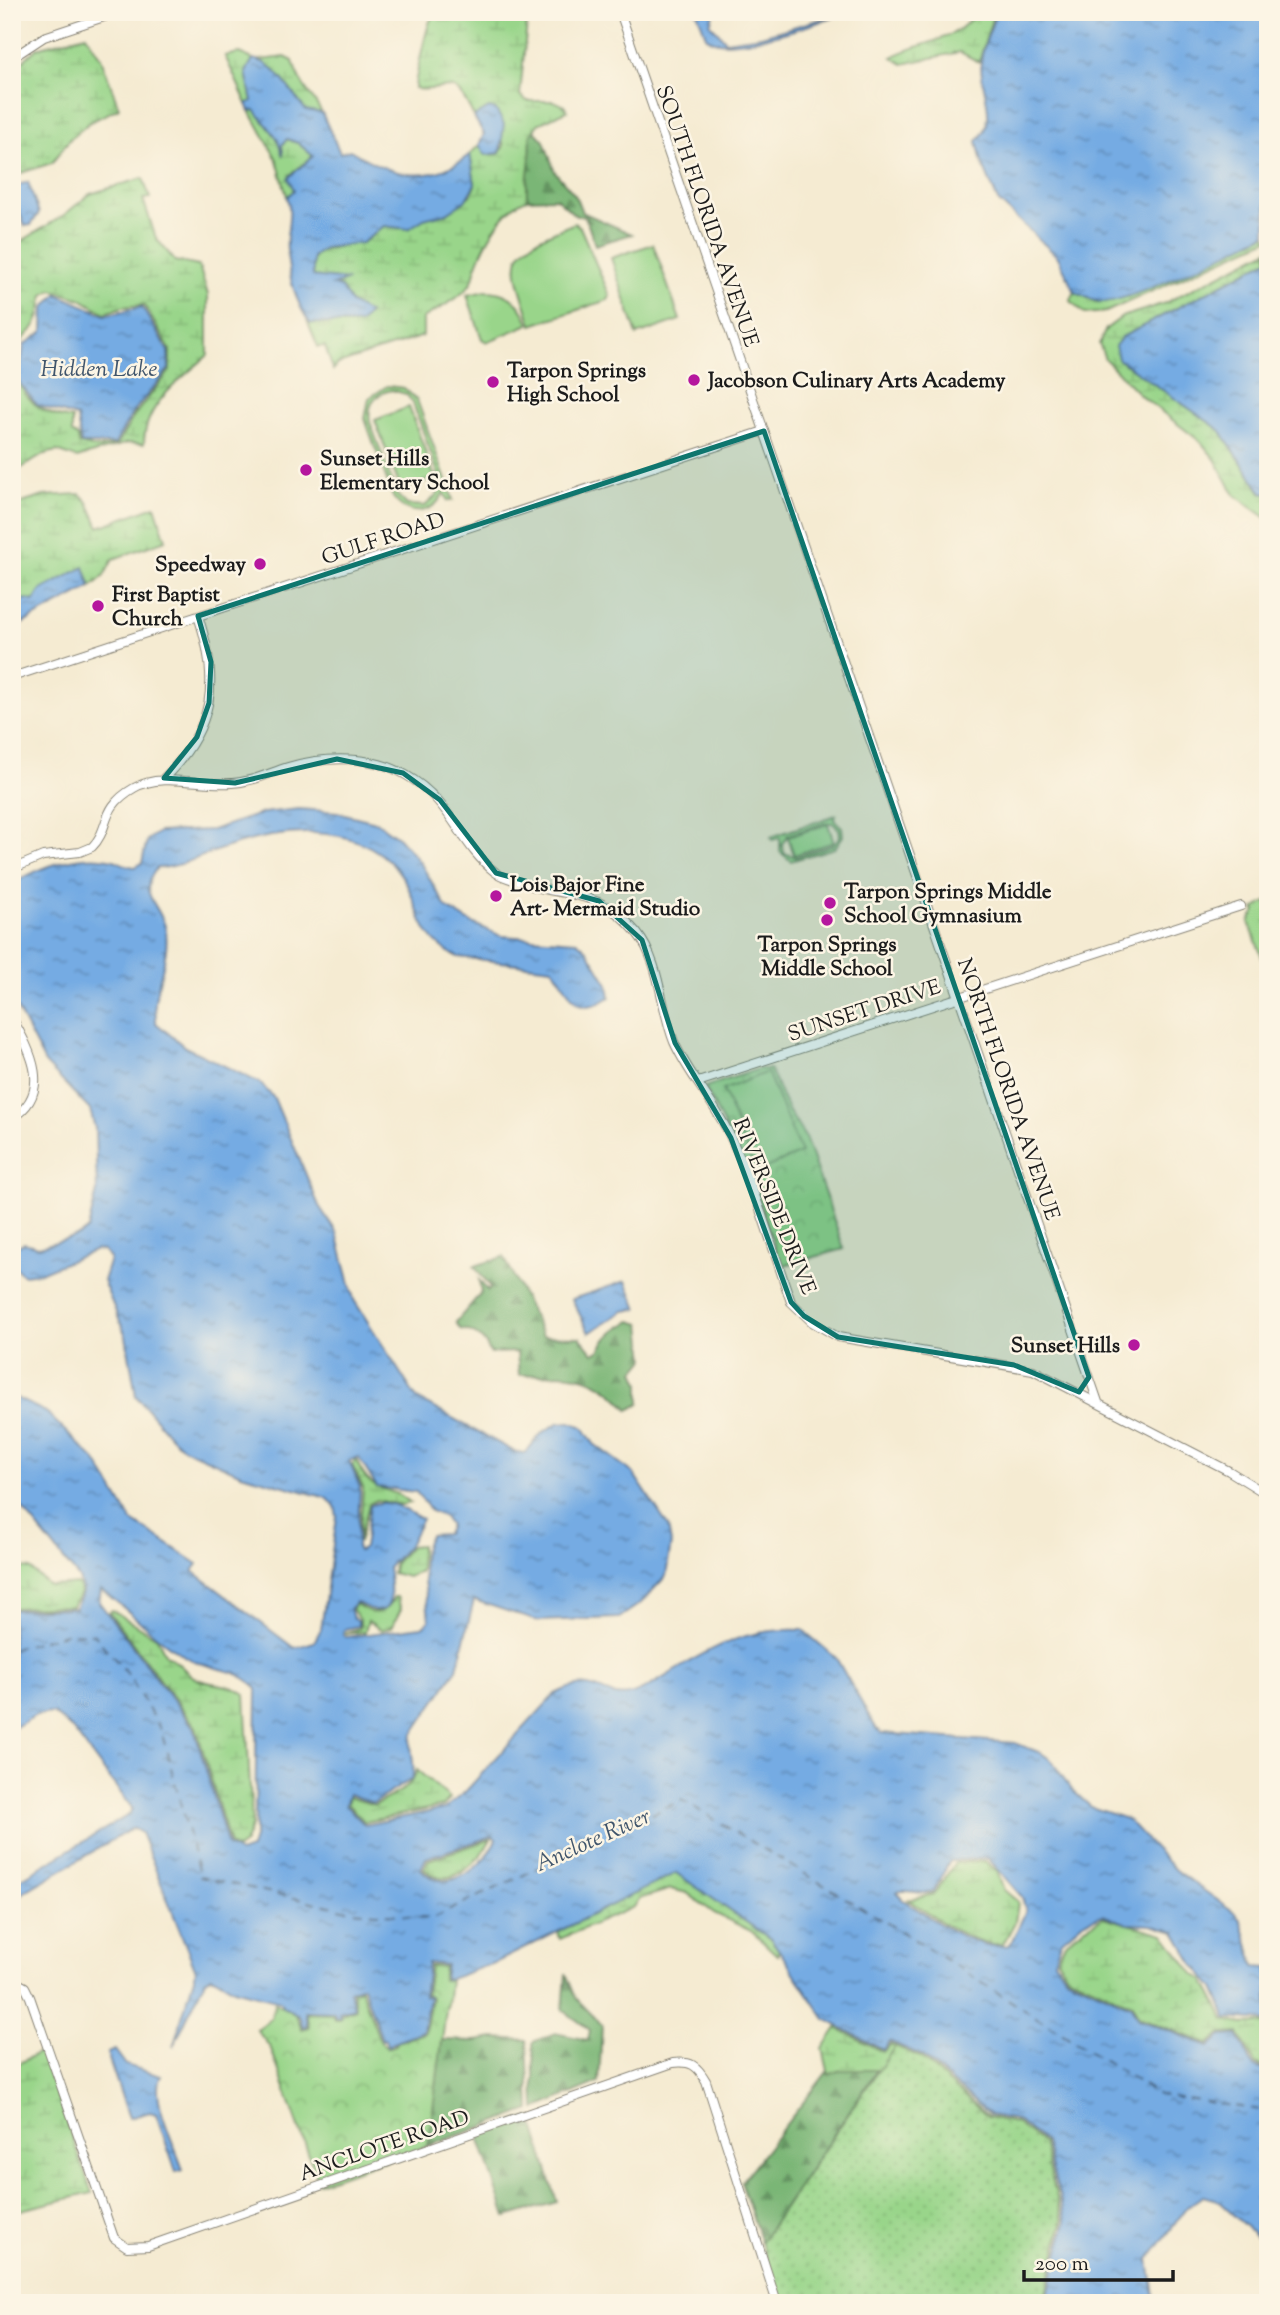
<svg xmlns="http://www.w3.org/2000/svg" width="1280" height="2315" viewBox="0 0 1280 2315" font-family="'Sorts Mill Goudy',serif">
  <style>
    .grass { fill: url(#grass-dots); stroke: #5a7853; stroke-width: 2 }
    .forest { fill: url(#forest-firs); stroke: #4b6949; stroke-width: 2 }
    .wetland { fill: url(#wetland-marsh); stroke: #5a7853; stroke-width: 2 }
    .park { fill: url(#park-crowns); stroke: #5a7853; stroke-width: 2 }
    .pitch { fill: #99d58a; stroke: #5a7853; stroke-width: 2; fill-rule: evenodd }
    .water { fill: url(#water-ripples); stroke: #486480; stroke-width: 2; fill-rule: evenodd }
    .lines { fill: none; stroke-linecap: round; stroke-linejoin: round }
    .ferry { stroke: #40556c; stroke-width: 2; stroke-dasharray: 9 7; stroke-linecap: butt }
    .secondary-casing { stroke: #888477; stroke-width: 10 }
    .secondary { stroke: #fff; stroke-width: 8 }
    .marked { fill: #0f766e; fill-opacity: 0.2; stroke: #0f766e; stroke-width: 5; stroke-linejoin: round }
    .poi-dot { fill: #b5179e; stroke: #fcf5e5; stroke-width: 2.5 }
    .labels { text-anchor: middle; stroke-width: 5; stroke-linejoin: round; paint-order: stroke }
    .street-label { font-size: 21px; fill: #1c1c1c; stroke: #fcf5e5 }
    .poi-label { font-size: 21px; font-weight: bold; fill: #1c1c1c; stroke: #fcf5e5; text-anchor: start }
    .water-label { font-size: 23px; font-style: italic; fill: #40556c; stroke: #fcf5e5 }
  </style>
  <defs>
    <pattern id="grass-dots" width="8" height="8" patternUnits="userSpaceOnUse" patternTransform="scale(1.75)"><rect width="8" height="8" fill="#99d58a"/><path d="M2 2h.1M6 6h.1" fill="none" stroke="#83b676" stroke-width="1.8" stroke-linecap="round"/></pattern>
    <pattern id="forest-firs" width="22" height="20" patternUnits="userSpaceOnUse" patternTransform="scale(1.75)"><rect width="22" height="20" fill="#7ab676"/><path d="M5 1l3.5 6h-7zM16 11l3.5 6h-7z" fill="#639360"/></pattern>
    <pattern id="wetland-marsh" width="20" height="14" patternUnits="userSpaceOnUse" patternTransform="scale(1.75)"><rect width="20" height="14" fill="#99d58a"/><path d="M1 5h8M5 5V1M11 12h8M15 12V8" fill="none" stroke="#83b676"/></pattern>
    <pattern id="park-crowns" width="20" height="18" patternUnits="userSpaceOnUse" patternTransform="scale(1.75)"><rect width="20" height="18" fill="#99d58a"/><path d="M2 6a3 3 0 1 1 6 0M12 15a3 3 0 1 1 6 0" fill="none" stroke="#83b676"/></pattern>
    <pattern id="water-ripples" width="26" height="14" patternUnits="userSpaceOnUse" patternTransform="scale(1.75)"><rect width="26" height="14" fill="#75abe3"/><path d="M2 4q2-2 4 0t4 0M15 11q2-2 4 0t4 0" fill="none" stroke="#5f8ab7"/></pattern>
  </defs>
  <rect width="100%" height="100%" fill="#fcf5e5"/>
  <filter id="ink" filterUnits="userSpaceOnUse"><feTurbulence type="fractalNoise" baseFrequency=".0143" numOctaves="2"/><feDisplacementMap in="SourceGraphic" scale="14" xChannelSelector="R" yChannelSelector="G"/><feConvolveMatrix kernelMatrix="1 2 1 2 8 2 1 2 1" color-interpolation-filters="sRGB"/></filter>
  <filter id="wash" filterUnits="userSpaceOnUse"><feTurbulence type="fractalNoise" baseFrequency=".00686" numOctaves="4" result="noise"/><feDisplacementMap in="SourceGraphic" scale="28" xChannelSelector="R" yChannelSelector="G"/><feGaussianBlur stdDeviation="1.57" result="paint"/><feColorMatrix in="noise" values="0 0 0 0 0 0 0 0 0 0 0 0 0 0 0 0 0 1.4 0 .05"/><feComposite in="paint" operator="in"/></filter>
  <g filter="url(#wash)">
    <rect width="100%" height="100%" fill="#f5ebd2"/>
    <path class="grass" d="M895,2046l25,11 68,60 28,6 27,20 20,78 -19,82h-264l-19,-61z"/>
    <path class="forest" d="M534,130l10,11 11,31 20,23 7,17 50,22 -37,11 -10,-29h-9l-20,-18 -29,1c-3,-22 6,-41 3,-63z
      M504,1257l39,79 37,1 13,16 6,-2c7,-15 17,-22 32,-30l10,3 4,35 -10,12 5,12v21l-11,6c-37,-42 -59,-36 -110,-35l-2,-23 -27,1c-5,-14 -15,-22 -30,-24l-4,-7 25,-29 -2,-13 9,11 3,-3 -17,-22z
      M566,1973l10,25 26,27 -3,57 -64,27 -2,-67 22,-9 33,7 2,-10 -27,-20z
      M494,2038l33,2 3,70 -102,36 14,-106 34,1z
      M841,2070h36l-116,172 -20,-60 86,-110 2,2z
      M531,2116l26,86 -51,15 -28,-83z"/>
    <path class="wetland" d="M438,12h90l-8,83 7,6h27l11,5 2,5 -29,13 -8,12c3,22 -5,41 -3,63 -24,8 -44,47 -51,69 -2,5 -2,10 -5,15 -10,16 -32,25 -48,35v18l-85,28 -5,6 -8,-24 -7,1 -11,-27 3,3 50,1 9,-11 -18,-10 -10,-16 -10,-2 9,-3 -2,-2 -25,-4 -1,-13 4,-11 51,-12 17,-14 63,-13 25,-19 3,-10 -5,-30 9,-9 6,10 15,-2 4,-8 -15,-37 -15,9c-22,-46 -23,-24 -59,-28 -1,-6 12,-62 15,-68 2,-3 5,-6 8,-9z
      M974,12h20l-15,50 -19,-10 -57,12 -11,-7c26,-15 70,-16 82,-45z
      M86,35l15,23 18,50 -29,14 -20,17 -18,24 -40,13v-105l25,-23z
      M239,53l14,6 -7,13 6,29 -5,3 -22,-48z
      M285,57l8,4c5,22 18,32 29,52l-16,-2 -24,-32 -21,-16v-3z
      M255,110l22,28 6,18 -1,-11 5,-6 11,4 15,13 -23,19 4,16 -7,6 -10,-37 -27,-49z
      M143,178l7,20 -7,1 13,39 19,23 24,5 9,29v60c-27,25 -64,48 -64,89l-16,-1 -51,15 -20,-7 -12,3 -27,16 -3,-4 -3,2v-99c11,29 28,46 60,50v14l6,4 1,7 18,4 20,-3 18,-31 35,-43v-21l-26,-45 -22,2 -17,6 -24,-14 -29,-9 -8,5c-2,10 -4,21 -8,29 -8,14 -20,17 -24,34v-111l52,-32 26,-21z
      M1266,234l2,5 -162,73 -21,2 -15,-14 5,-8 22,10 74,-23z
      M1268,250v10l-146,77 -4,22 102,71 42,64 6,-1v26l-33,-24 -20,-36 -14,-17 -61,-47 -35,-36 -6,-15 7,-15 16,-12 43,-14z
      M80,494l8,8 11,25 56,-21 11,34 -53,19 -9,17 -13,11 -7,-19 -42,22 -8,11 -9,-2 -13,8v-25l5,-5 -5,-9v-62l32,-10z
      M356,1460c16,38 30,22 55,43l-10,2 -24,-5 -8,4 -10,39 4,-55 -11,-23z
      M421,1545l-1,26 -12,6 -16,-4 3,-10 15,-17z
      M12,1567l18,2 20,17 28,-2 3,9 -9,13 -60,2z
      M394,1597h3l4,12 -9,18 -11,3 -13,-9 -3,11 -20,1 15,-5v-8l-8,-11 4,-5c17,12 28,12 38,-7z
      M112,1610l45,28 9,17c13,5 18,18 31,24 16,7 33,3 48,15l7,131 -8,19 -7,5 -7,-4 -34,-118 -87,-115z
      M417,1770l33,28 -7,8 -78,16 -18,-18 2,-7 25,8c18,-10 37,-15 43,-35z
      M491,1839c-12,23 -42,54 -67,30l4,-9z
      M985,1861l12,10 7,19 14,12 -3,20 -12,22c-28,4 -72,-29 -95,-44l26,-6 21,-31z
      M675,1872l97,68 7,11 -2,4 -26,-24 -37,-18 -27,-20 -16,-4 -32,10 -5,8 -74,32 -2,-7z
      M1103,1917l61,17 31,41 9,5 21,40 17,4 26,-1v47l-13,-6 -16,-31 -18,1 -13,10 -69,-27 -7,-13 -65,-29 -10,-16c10,-25 23,-28 46,-42z
      M837,2028l46,24 7,-8 5,2 -16,24h-38l-12,5 -6,-26z
      M41,2051l51,142 -80,19v-145z"/>
    <path class="park" d="M1268,901v72l-19,-51 7,-11 -2,-2z
      M759,1069h11l18,41 17,27 39,112 -63,17 -27,-79 -49,-100z
      M430,1966l14,1 -2,13 8,1 -22,165 -109,37 -48,-134 -14,-19 14,-12 4,-15 21,12 6,14 7,-2 -3,-14 26,1 2,5h6l1,-5 15,-5 -4,-17 9,-3 19,52 7,7 9,-3 1,-3 28,-9 6,-35 -5,-4z"/>
    <path class="pitch" d="M575,223l5,4 30,69 -2,4 -76,25c-23,-71 -29,-73 43,-102z
      M653,244l27,76 -43,15 -26,-77z
      M486,291c23,0 36,13 43,33l-42,18 -5,-3 -15,-44z
      M387,386l17,2 13,12 36,100 -5,1 -4,-9c-10,23 -37,26 -51,5l-28,-78 4,-21zM392,390l14,4 7,9 26,73 -1,18 -13,12 -18,-1 -10,-10 -27,-73c-3,-17 5,-29 22,-32z
      M409,407l26,71 -34,12 -26,-70z
      M836,815l-2,5 8,7 1,9 -8,12 -44,13 -11,-9v-14l-8,2 -1,-3zM824,823h8l7,6 1,7 -7,9 -37,12 -12,-4 -2,-9 6,-9z
      M828,824l6,18 -40,13 -6,-18z
      M767,1072l34,81 -45,19 -33,-82z"/>
    <path class="water" d="M697,12h17l-4,12 16,17 35,-5 85,-24c-23,10 -123,45 -140,24z
      M996,12h272l-2,222c-30,14 -139,71 -166,68 -8,-1 -17,-7 -25,-10l-17,-35 -60,-56 -16,-38 -5,-22c25,-24 -1,-56 5,-86 3,-14 10,-29 14,-43z
      M253,59c23,3 38,35 53,51l16,3 18,40 10,-3c41,25 79,38 120,4l5,30 -10,17 -18,12 -23,6 -16,10 -24,-3 -22,17 -37,5 -12,9v19l35,4 -15,5 8,2 10,16 18,10 -9,11 -50,-1c-14,-19 -22,-49 -23,-72 -2,-19 6,-35 0,-54l7,-7 -6,-12 25,-22 -15,-13 -11,-4 -5,6 1,11 -6,-18 -22,-28 -5,1 -3,-7 5,-3 -6,-29z
      M489,108l7,2 8,14 -4,29 -15,2 -6,-10 5,-11 -10,-17z
      M28,182l11,31 -8,12 -6,1 -11,-27 1,-13z
      M1268,260v233l-5,1 -43,-64 -102,-71 -3,-13 7,-9z
      M57,294l48,21 37,-8 26,44 1,18 -36,43 -18,32h-34l-4,-27 -40,-12 -19,-24 6,-36 19,-13 1,-24z
      M84,567l7,20 -79,42v-22l13,-8 9,2 7,-11z
      M299,809l38,3 39,10 23,16 21,24 26,45 26,16 29,13 76,5 10,9 21,34 2,13c-37,25 -39,-9 -58,-29l-94,-11c-46,-20 -36,-60 -63,-90 -42,-47 -118,-37 -171,-19 -21,7 -45,20 -67,20 -21,25 1,34 8,58 6,26 -7,52 -10,76 -1,7 2,14 1,21l29,24 75,36 14,15 45,108 18,27 17,67 63,99 98,53 10,1 17,-20 16,-10 12,-1 13,5 11,17 39,29 35,53 3,17 -5,33 -25,27 -22,15 -82,3 -63,-21 -17,69 -45,66c-4,15 5,29 0,44l-39,24 -24,-9 -4,11 20,20 79,-16 22,-18 89,-97c40,-22 46,6 73,1 17,-4 33,-16 48,-25 40,-26 78,-43 127,-40l33,28 40,70 6,5 133,10 26,10 10,7 21,30 19,17 36,12 48,51 58,41 8,10 14,45 13,1v54l-41,-3 -13,-30 -19,-22 -20,-34 -24,-7 -23,-1 -25,-9 -20,7 -21,18 -8,20 12,17 65,29 7,13 71,27 13,-10 16,-1 15,31 15,6v175l-51,-47 -14,-4 -15,10 -39,53 6,44h-109l20,-82 -21,-79 -29,-22 -26,-5 -69,-60 -32,-14 -6,9 -58,-31 -53,-79 -96,-67 -177,88 -49,18h-6l2,-14 -18,-2 -4,33 5,1 -6,34 -36,15 -2,-7 -3,1 -19,-54 -14,5 6,17 -16,4 1,5h-5l-1,-5 -29,-1 2,15 -4,1 -4,-12 -16,-8 -3,-6 -46,-12 -22,-13 -7,4 -32,67 23,-76 -55,-138 -8,-5 -121,71v-15l118,-70 2,-6 -59,-78 -20,-17 -17,2 -24,14v-119l63,-2 8,-15 -4,-15 -67,-82v-100l34,16 50,49 35,59 67,44 -5,7 101,77 20,-6 7,-13 16,-112 -2,-11 -8,-8 -86,-24 -58,-26 -13,-12 -34,-40 -10,-60 -23,-55 7,-22 -6,-8 -8,-1 -56,23 -17,2 -11,-11 1,-16 11,-5 15,4 41,-12 8,-6 9,-38 -2,-63 -5,-18 -45,-47 -33,-64v-115c28,-17 69,-33 102,-24 8,3 12,6 21,7l7,-4 5,-23 12,-8 53,-2 51,-17zM358,1457l19,30 39,5 15,19 13,6 6,9 -4,8 -16,1c-15,25 -2,57 -1,86l-7,6 -76,10 -3,-3 2,-5 13,-3v-5l-5,-3 -3,-10 6,-6c38,23 37,-4 32,-34l22,-25 12,-24c-15,-8 -35,-23 -52,-13l-6,42 -5,3 -2,-4 3,-60 -11,-26zM101,1590c29,20 55,50 87,68 23,13 52,9 69,31l-2,145 -4,15 -11,4 -12,-7 -34,-118 -95,-126zM493,1836l3,3c-10,27 -50,59 -75,30l5,-11zM988,1858l34,39 4,14 -16,34c-33,9 -80,-28 -107,-45l-6,-8c12,-4 23,4 36,0l17,-31z
      M626,1281l12,28 -14,2 -35,22 -17,-34z
      M115,2050l11,15 35,11c-12,19 15,72 22,94l-7,2 -20,-58 -6,-2 -21,6 -22,-65z"/>
    <g class="lines">
      <path class="ferry" d="M12,1649l56,-16 25,1 34,39 34,57 39,147 153,34 80,7 249,-118 220,132 257,163 109,16"/>
    </g>
  </g>
  <g filter="url(#ink)">
    <g class="lines">
      <g class="secondary-casing">
        <path id="secondary" d="M620,12l478,1390
          M12,58l32,-21 75,-25
          M12,677l752,-246
          M164,778c51,-50 56,-97 34,-162
          M12,869l31,-13 37,-4 12,-5c19,-19 7,-39 42,-59 29,-16 65,-2 98,-5 20,-1 37,-10 56,-16 37,-11 84,-12 118,8 47,27 52,68 89,97 6,5 17,7 24,10 50,18 79,4 118,51 24,30 23,74 37,109 15,34 42,62 57,96 25,52 41,109 60,164l21,20 26,15 195,33 196,101 39,24
          M12,1018c19,33 41,75 0,100
          M698,1082l543,-176
          M12,1980l13,7 5,10 84,241 13,9 21,-1 525,-183c18,-2 24,2 33,18l71,222"/>
      </g>
      <use href="#secondary" class="secondary"/>
    </g>
  </g>
  <path class="marked" d="M764,431l325,946 -10,15 -65,-27 -176,-28 -34,-21 -13,-14 -60,-164 -56,-95 -33,-103 -43,-39 -103,-28 -56,-73 -37,-27 -66,-14 -102,24 -71,-5 33,-41 12,-34 2,-41 -13,-46z"/>
  <g class="poi-dot">
    <circle cx="694" cy="380" r="7"/>
    <circle cx="493" cy="382" r="7"/>
    <circle cx="306" cy="470" r="7"/>
    <circle cx="260" cy="564" r="7"/>
    <circle cx="98" cy="606" r="7"/>
    <circle cx="496" cy="896" r="7"/>
    <circle cx="830" cy="903" r="7"/>
    <circle cx="827" cy="920" r="7"/>
    <circle cx="1134" cy="1345" r="7"/>
  </g>
  <g class="labels">
    <g class="street-label">
      <text transform="translate(708 216) rotate(71)" y="7">SOUTH FLORIDA AVENUE</text>
      <text transform="translate(383 538) rotate(-18)" y="7">GULF ROAD</text>
      <text transform="translate(864 1010) rotate(-18)" y="7">SUNSET DRIVE</text>
      <text transform="translate(1009 1089) rotate(71)" y="7">NORTH FLORIDA AVENUE</text>
      <text transform="translate(775 1206) rotate(68)" y="7">RIVERSIDE DRIVE</text>
      <text transform="translate(384 2145) rotate(-19)" y="7">ANCLOTE ROAD</text>
    </g>
    <g class="poi-label">
      <text x="507" y="377">Tarpon Springs<tspan x="507" dy="24">High School</tspan></text>
      <text x="708" y="387">Jacobson Culinary Arts Academy</text>
      <text x="320" y="465">Sunset Hills<tspan x="320" dy="24">Elementary School</tspan></text>
      <text x="246" y="571" text-anchor="end">Speedway</text>
      <text x="112" y="601">First Baptist<tspan x="112" dy="24">Church</tspan></text>
      <text x="510" y="891">Lois Bajor Fine<tspan x="510" dy="24">Art- Mermaid Studio</tspan></text>
      <text x="844" y="898">Tarpon Springs Middle<tspan x="844" dy="24">School Gymnasium</tspan></text>
      <text x="827" y="951" text-anchor="middle">Tarpon Springs<tspan x="827" dy="24">Middle School</tspan></text>
      <text x="1120" y="1352" text-anchor="end">Sunset Hills</text>
    </g>
    <g class="water-label">
      <text x="99" y="376">Hidden Lake</text>
      <text transform="translate(592 1839) rotate(-24)" y="8">Anclote River</text>
    </g>
  </g>
  <rect width="1280" height="2315" fill="none" stroke="#fcf5e5" stroke-width="42"/>
  <path d="M1024 2270v10h149v-10" fill="none" stroke="#1c1c1c" stroke-width="3.5"/>
  <text x="1035" y="2270" font-size="21" fill="#1c1c1c" stroke="#fcf5e5" stroke-width="5" paint-order="stroke">200 m</text>
</svg>
